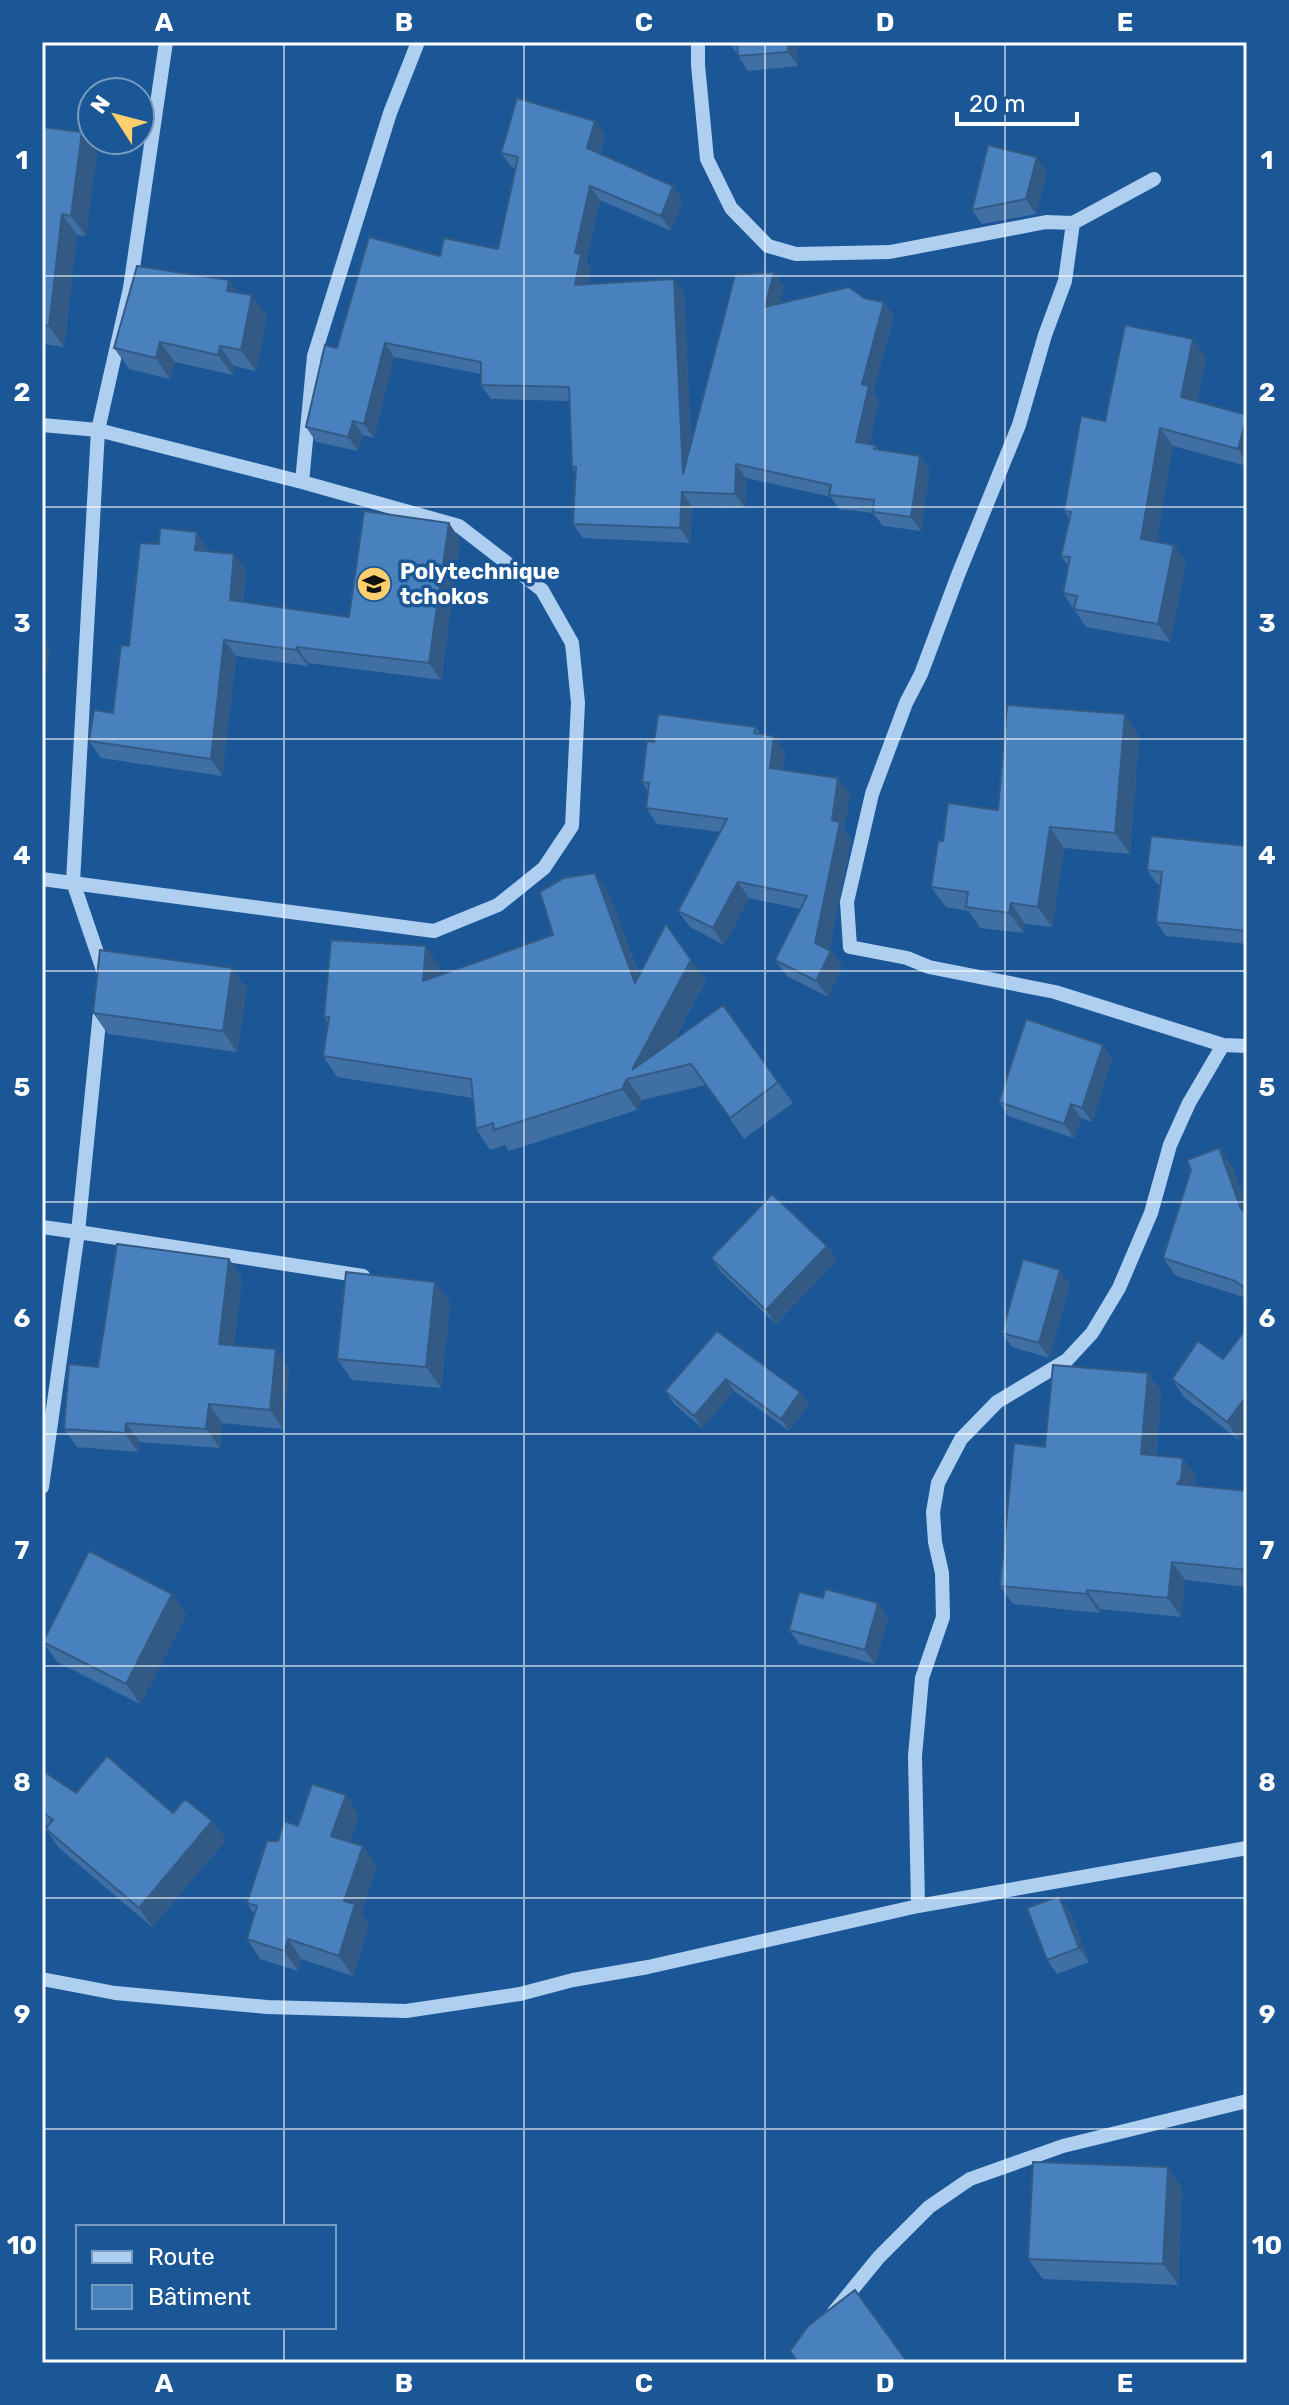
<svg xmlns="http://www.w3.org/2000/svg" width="1289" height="2405" viewBox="0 0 1289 2405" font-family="Rubik,sans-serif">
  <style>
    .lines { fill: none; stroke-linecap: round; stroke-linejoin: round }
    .minor { stroke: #afcff0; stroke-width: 14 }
    .wall { fill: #3f6fa3 }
    .shaded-wall { fill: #335a85 }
    .building { fill: #4981be; stroke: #335a85; stroke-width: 2 }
    .grid { fill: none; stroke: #fff; stroke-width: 2; stroke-opacity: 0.55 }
    .labels { text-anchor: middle; stroke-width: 7; stroke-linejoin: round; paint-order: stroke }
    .poi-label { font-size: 22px; font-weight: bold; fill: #fff; stroke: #1b5696; text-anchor: start }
    .neatline { fill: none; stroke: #fff; stroke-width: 3 }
    .grid-label { font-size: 26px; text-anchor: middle; font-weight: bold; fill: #fff }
  </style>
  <rect width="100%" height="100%" fill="#1b5696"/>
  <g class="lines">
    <path class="minor" d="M698,42v23l9,94 24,49 37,38 28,8 94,-2 156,-30 27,1 81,-44
      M1073,223l-8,58 -20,54 -26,90 -61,150 -37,99 -15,29 -34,91 -25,108 3,45 57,11 22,9 126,25 168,53 24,1
      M42,425l56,5 204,52 157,44 83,64 30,53 6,60 -6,123 -28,42 -46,37 -64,26 -392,-52
      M302,482l12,-126 76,-243 28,-71
      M104,973l-31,-91 25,-452 32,-142 36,-246
      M101,1002l-23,230 285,44
      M42,1227l36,5 -36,255
      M918,1906l-3,-150 7,-78 21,-61 -1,-44 -7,-31 -2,-30 5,-29 23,-44 36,-37 70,-42 25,-27 27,-45 32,-75 19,-68 19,-42 34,-58
      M42,1979l73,14 152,14 139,4 114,-17 53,-14 75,-13 270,-61 329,-58
      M834,2312l45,-55 50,-50 41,-28 93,-33 184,-45"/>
  </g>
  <path class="wall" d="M729,42h67l2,24 -50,5z
    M595,121l10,14 -5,19 83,46 -12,31 -71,-31 -14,62 5,7 -3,15 96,9 7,151 93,-158 -5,18 85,-6 20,4 10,14 -21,76 6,8 -10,44 6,1 4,5 51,20 -9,61 -38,-5 -10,-13 -34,-4 -8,-12 -85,-19 -1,30 -53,-1 -2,36 -107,-5 -10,-14 2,-52 -3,-5 -3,-66 -78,-2 -10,-14v-11l-87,-17 -20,81 -11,-3 -5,16 -42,-9 -10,-15 31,-79 103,-92 58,-7 18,-81 -5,-1 -10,-14z
    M42,127l55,25 -11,84 -9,-1 -13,112 -22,-3z
    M1047,172l-11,42 -54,10 -10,-14z
    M229,280l8,13 30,23 -11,55 -22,-5 -1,9 -58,-13 -5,17 -41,-10 -15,-21z
    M1206,357l-9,44 50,14v51l-74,-20 -17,96 18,3 12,18 -16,79 -84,-15 -23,-34 5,-27 -7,-10 8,-38 -5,-7 41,-90z
    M449,523l11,17 -19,140 -133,-17v3l-72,-10 -14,120 -121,-18 -12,-17 24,-28 16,-67 79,-97v2l26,3 12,16 -3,32 106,15z
    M756,727l5,7 24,18 -2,18 67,24 -6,35 7,10 -22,111 2,1 11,16 -14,30 -41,-21 -12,-16 26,-51 -52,-11 -25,47 -34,-18 -12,-16 42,-79 -63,-8 -11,-16 2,-17 -6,-9 12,-40z
    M1139,735l-9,119 -66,-6 -12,79 -27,-3 -1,9 -44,-5 -11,-17 -23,-4 -15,-20 12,-46 55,-31z
    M1247,846v98l-81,-8 -10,-14 5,-37 -4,-1 -10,-14z
    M609,894l30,81 67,5 -32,61 49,-36 70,98 -49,36 -38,-54 -64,15 -5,10 -128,41 -4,-6 -15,5 -14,-21 -3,-31 -136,-21 -14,-21 5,-33 -4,-6 116,-50v8l113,-40z
    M247,988l-10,64 -129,-18 -15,-21z
    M1103,1045l9,14 -20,63 -11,-4 -7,20 -66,-22 -9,-14z
    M1232,1166l15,42v90l-71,-22 -13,-18 28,-88z
    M827,1246l10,14 -61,64 -55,-52 -10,-14z
    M229,1259l13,19 -8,67 55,23 -6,61 -61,-6 -2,25 -80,-6 -2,10 -61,-5 -13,-18 34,-62z
    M1070,1284l-21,74 -37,-11 -10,-14z
    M450,1302l-9,86 -89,-8 -15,-21z
    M717,1331l83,61 9,12 -20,27 -55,-40 -32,37 -28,-24 -9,-13z
    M1223,1359l16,81 -55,-43 -12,-18z
    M1148,1373l13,18 -5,65 27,2 13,19 -1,9 52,5v96l-62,-7 -4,37 -81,-8 -1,4 -86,-9 -13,-18 45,-139z
    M823,1598l55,5 10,15 -13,46 -76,-20 -10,-14z
    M187,1614l-47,90 -83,-42 -14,-20z
    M42,1770l34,23 136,28 14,19 -74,87 -93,-79 -13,-19 2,-3 -6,-4z
    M359,1815l-9,27 13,4 14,20 -16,47 8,11 -16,52 -52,-17 -3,12 -38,-12 -13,-20 7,-25 -7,-11 31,-62 20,-15z
    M1069,1910l20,52 -32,12 -10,-14z
    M1182,2187l-4,98 -135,-6 -15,-20z"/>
  <path class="shaded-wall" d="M788,42h8l2,24 -10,-14z
    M595,121l10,14 -8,27 -10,-14z
    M82,132l15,20 -11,84 -15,-20z
    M1037,157l10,15 -11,42 -10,-15z
    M590,186l10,14 -14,62 5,7 -6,30 -10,-14v-32z
    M673,186l10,14 -12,31 -10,-15z
    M62,214l15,21 -13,112 -15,-21z
    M774,272l10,14 -9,36 -10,-15z
    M674,279l10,14 9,195 -10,-14z
    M229,280l14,21 -16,-10z
    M252,295l15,21 -11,55 -15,-21z
    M884,302l10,14 -21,76 6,8 -13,56 -10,-14 6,-58z
    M1193,339l13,18 -12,58 -13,-18z
    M160,342l15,20 -5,17 -14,-21z
    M385,343l9,14 -20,81 -10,-14z
    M220,346l14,20 -1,9 -15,-20z
    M1247,417v45l-9,-13z
    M353,421l10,14 -5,16 -10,-14z
    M1160,428l13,18 -19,111 -13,-18z
    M920,456l10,14 -9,61 -10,-14z
    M736,464l10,14 -1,30 -10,-14z
    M682,492l10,15 -2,36 -10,-15z
    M449,523l11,17 -19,140 -12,-17z
    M197,532l11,17 -2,17 -11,-16z
    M1174,545l12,18 -16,79 -12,-18z
    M234,554l12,16 -5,47 -11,-17z
    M42,637l8,11 -8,53z
    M224,640l12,16 -14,120 -11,-17z
    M297,647l11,16v3l-12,-16z
    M1125,714l14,21 -9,119 -15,-21z
    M774,736l11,16 -4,33 -11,-17z
    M838,778l12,16 -6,35 7,10 -24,120 4,-8 11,16 -14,30 -12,-16 -1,-38z
    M1050,827l14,21 -12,79 -14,-20z
    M595,873l14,21 40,110 -14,-21z
    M738,882l11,16 -25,47 -11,-17z
    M1011,903l14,21 -1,9 -15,-20z
    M426,946l14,21 -2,35 -15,-21z
    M691,960l15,20 -49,92 -25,-2z
    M232,968l15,20 -10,64 -14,-21z
    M1103,1045l9,14 -20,63 -10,-14z
    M627,1079l15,21 -5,10 -15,-21z
    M1071,1104l10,14 -7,20 -10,-14z
    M1219,1148l13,18 15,42v10l-6,-9z
    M827,1246l10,14 -61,64 -10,-14z
    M229,1259l13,19 -10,85 -13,-19z
    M1060,1270l10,14 -21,74 -10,-15z
    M435,1282l15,20 -9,86 -15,-21z
    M276,1349l13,19 -6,61 -13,-19z
    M1148,1373l13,18 -7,82 -13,-19z
    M726,1379l8,12 -32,37 -8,-12z
    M800,1392l9,12 -20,27 -8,-12z
    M1247,1395v35l-8,10 -12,-18z
    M209,1404l13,19 -2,25 -14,-19z
    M126,1423l14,19 -2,10 -13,-19z
    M1183,1458l13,19 -2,21 -17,-14z
    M1172,1562l13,18 -4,37 -13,-19z
    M1087,1590l13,19 -1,4 -12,-19z
    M172,1594l15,20 -47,90 -14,-20z
    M878,1603l10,15 -13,46 -10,-14z
    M346,1795l13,20 -14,41 -14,-20z
    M212,1821l14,19 -74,87 -13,-19z
    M363,1846l14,20 -16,47 8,11 -16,52 -14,-20 5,-55z
    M1059,1896l10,14 20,52 -10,-14z
    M288,1939l13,20 -3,12 -14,-20z
    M1168,2167l14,20 -4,98 -15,-21z"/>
  <path class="building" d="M737,42h51v10l-50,4z
    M517,98l78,23 -8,27 86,38 -12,30 -71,-30 -15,67 6,1 -6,31 99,-6 9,195 52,-199 39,-3 -9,35 84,-20 15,11 20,4 -22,82 7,2 -13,56 19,3 -1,4 46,7 -9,61 -38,-5 1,-12 -45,-5 2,-10 -95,-21 -1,30 -53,-2 -2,36 -107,-4 3,-57h-4l-3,-80 -88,-2v-23l-96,-19 -21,81 -11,-3 -5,16 -42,-10 19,-82 12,3 32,-111 71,19 4,-18 54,11 20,-92 -17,-4z
    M42,127l40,5 -11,84 -9,-2 -13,112 -7,-1z
    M988,145l49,12 -11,42 -54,11z
    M137,266l92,14 -2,11 25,4 -11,55 -21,-4 -2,9 -58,-13 -4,16 -42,-10z
    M1125,325l68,14 -12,58 66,18 -9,34 -78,-21 -19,111 33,6 -16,79 -84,-15 3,-13 -14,-3 7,-36 -9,-1 10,-44 -7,-1 17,-95 24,5z
    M364,511l85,12 -20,140 -132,-16 -1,3 -72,-10 -13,119 -122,-18 5,-31 19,3 8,-68 8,1 11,-103 19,1 1,-16 37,4 -2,18 39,4 -4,46 119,17z
    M1007,705l118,9 -10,119 -65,-6 -12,80 -27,-4 -2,10 -43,-6 2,-15 -37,-5 7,-46h5l5,-38 50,7z
    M658,714l98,13 -2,6 20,3 -4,32 68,10 -6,42 8,2 -25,121 16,8 -15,30 -41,-21 32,-64 -69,-14 -25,46 -35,-17 49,-92 -81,-11 3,-25 -7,-1 5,-41 7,1z
    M1151,836l96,10v85l-91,-9 6,-50 -15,-2z
    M595,873l40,110 31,-59 25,36 -59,110 91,-65 55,77 -48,36 -39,-54 -64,15 -5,10 -128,41 -1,-7 -17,6 -5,-50 -148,-23 6,-39h-5l7,-77 95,6 -3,35 130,-46 -13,-43 24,-14z
    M100,950l132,18 -9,63 -130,-18z
    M1026,1019l77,26 -21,63 -11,-4 -7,20 -65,-22z
    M1219,1148l22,61 6,5v76l-12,-9 -72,-23 28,-88 -4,-10z
    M772,1194l55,52 -61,64 -55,-52z
    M117,1244l112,15 -10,85 57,5 -6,61 -61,-6 -3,25 -80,-6 -1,10 -61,-4 5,-65 29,3z
    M1023,1259l37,11 -21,73 -37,-10z
    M346,1272l89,10 -9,85 -89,-8z
    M1247,1328v67l-20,27 -55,-43 26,-38 25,18z
    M717,1331l83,61 -19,27 -55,-40 -32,37 -29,-25z
    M1053,1365l95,8 -7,81 42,4 -2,21 -4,5 70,7v79l-75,-8 -4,36 -81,-8v4l-87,-8 14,-143 31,4z
    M89,1551l83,43 -46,90 -83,-42z
    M825,1589l53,14 -13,47 -76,-20 10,-38 24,6z
    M107,1756l66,57 12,-14 27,22 -73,87 -93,-79 7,-9 -11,-8v-42l34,23z
    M312,1784l34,11 -15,41 32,10 -19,55 11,3 -16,52 -51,-17 -4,12 -37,-12 10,-33 -10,-3 20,-62h11l6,-20 14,5z
    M1059,1896l20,52 -32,12 -20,-52z
    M1033,2162l135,5 -5,97 -135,-5z
    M855,2290l53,73h-109l-9,-12 18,-25z"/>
  <path class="grid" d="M284,42v2185M524,42v2321M765,42v2321M1005,42v2321M42,276h1205M42,507h1205M42,739h1205M42,971h1205M42,1202h1205M42,1434h1205M42,1666h1205M42,1898h1205M42,2129h1205M284,2327v36"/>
  <defs>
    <g id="school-disc" transform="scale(1.8)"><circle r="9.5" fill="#ffcf6e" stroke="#1b5696"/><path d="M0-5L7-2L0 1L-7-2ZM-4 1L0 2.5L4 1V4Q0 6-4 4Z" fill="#111"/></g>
  </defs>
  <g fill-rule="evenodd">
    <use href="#school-disc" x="374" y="584"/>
  </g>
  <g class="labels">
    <g class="poi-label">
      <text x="400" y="579">Polytechnique<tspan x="400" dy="25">tchokos</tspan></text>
    </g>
  </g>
  <rect width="1289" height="2405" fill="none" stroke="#1b5696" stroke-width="88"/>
  <rect x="76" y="2225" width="260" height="104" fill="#1b5696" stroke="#769ac0" stroke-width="2"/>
  <rect x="92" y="2251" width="40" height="12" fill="#afcff0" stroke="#769ac0" stroke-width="2"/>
  <text x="148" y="2265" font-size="24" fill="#ffffff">Route</text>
  <rect x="92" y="2285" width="40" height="24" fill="#4981be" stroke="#769ac0" stroke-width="2"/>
  <text x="148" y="2305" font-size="24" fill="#ffffff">Bâtiment</text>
  <g transform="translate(116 116) rotate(306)"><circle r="38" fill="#1b5696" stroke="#769ac0" stroke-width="2"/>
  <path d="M0-6L14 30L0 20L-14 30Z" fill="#ffcf6e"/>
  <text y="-12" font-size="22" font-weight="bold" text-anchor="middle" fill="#ffffff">N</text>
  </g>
  <path d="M957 112v12h120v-12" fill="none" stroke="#ffffff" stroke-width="4"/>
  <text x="969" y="112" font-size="24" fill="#ffffff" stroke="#1b5696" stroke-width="6" paint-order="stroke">20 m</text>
  <rect x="44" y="44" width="1201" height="2317" class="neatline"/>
  <g class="grid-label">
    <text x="164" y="31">A</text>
    <text x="404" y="31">B</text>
    <text x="644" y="31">C</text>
    <text x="885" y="31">D</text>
    <text x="1125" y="31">E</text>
    <text x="22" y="169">1</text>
    <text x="1267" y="169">1</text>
    <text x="22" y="401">2</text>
    <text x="1267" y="401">2</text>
    <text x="22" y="632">3</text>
    <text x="1267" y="632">3</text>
    <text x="22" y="864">4</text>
    <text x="1267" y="864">4</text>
    <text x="22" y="1096">5</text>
    <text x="1267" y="1096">5</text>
    <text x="22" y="1327">6</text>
    <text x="1267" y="1327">6</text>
    <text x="22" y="1559">7</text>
    <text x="1267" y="1559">7</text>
    <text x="22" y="1791">8</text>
    <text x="1267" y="1791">8</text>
    <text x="22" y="2023">9</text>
    <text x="1267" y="2023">9</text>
    <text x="22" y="2254">10</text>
    <text x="1267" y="2254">10</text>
    <text x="164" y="2392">A</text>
    <text x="404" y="2392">B</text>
    <text x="644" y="2392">C</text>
    <text x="885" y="2392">D</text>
    <text x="1125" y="2392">E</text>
  </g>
</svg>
